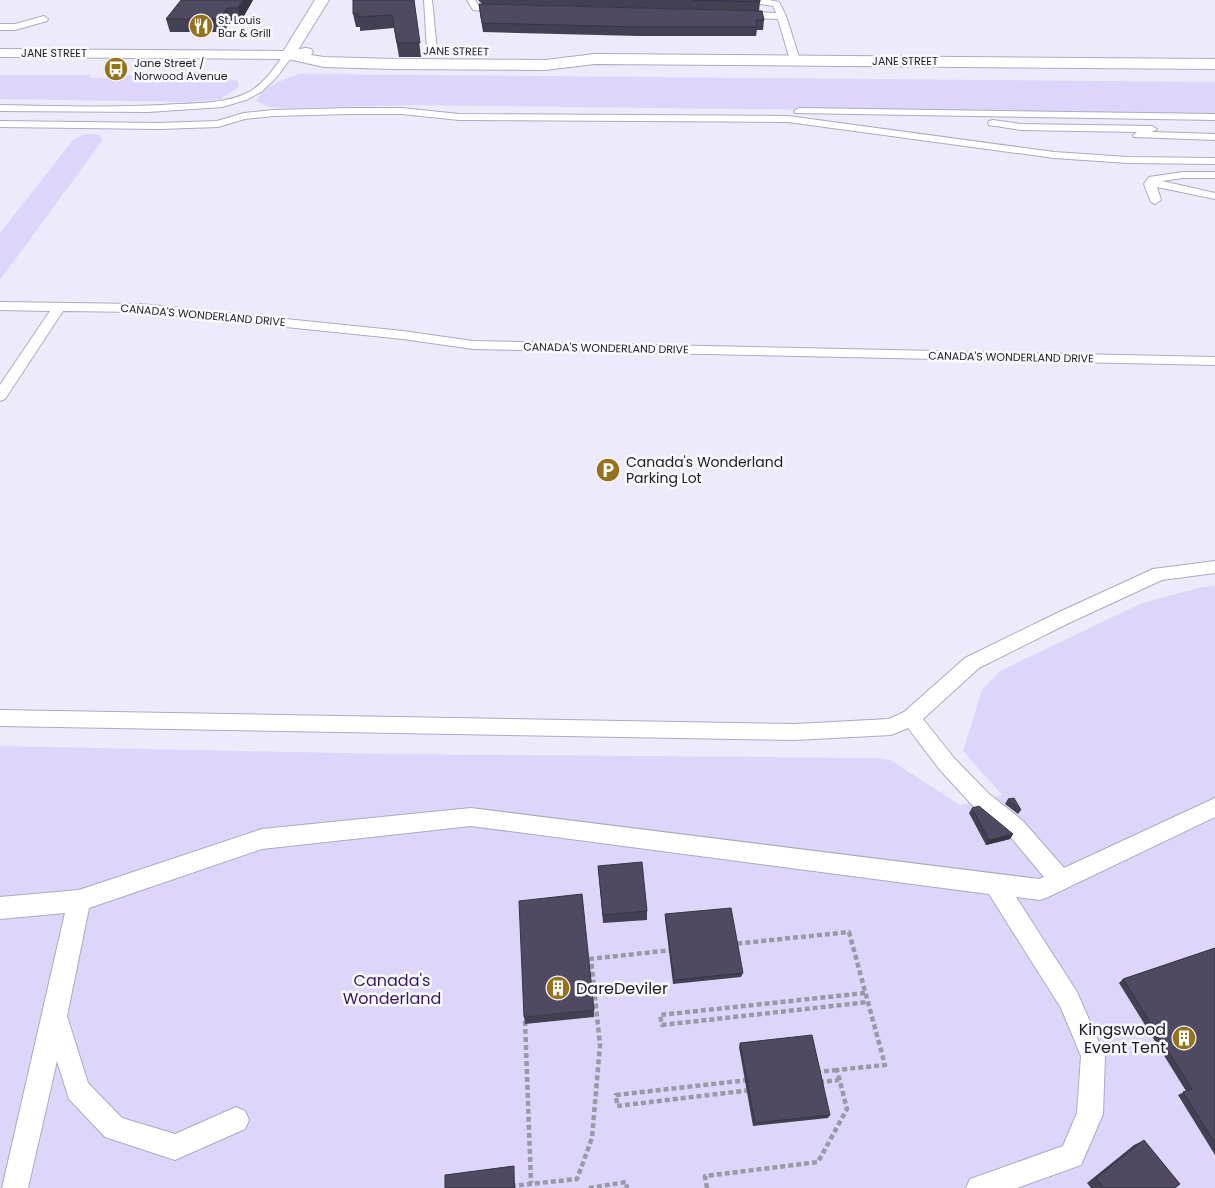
<svg xmlns="http://www.w3.org/2000/svg" width="1215" height="1188" viewBox="0 0 1215 1188" font-family="Poppins,sans-serif">
  <style>
    .green { fill: #ddd5fa }
    .lines { fill: none; stroke-linecap: round; stroke-linejoin: round }
    .service-casing { stroke: #aea9c3; stroke-width: 2 }
    .minor-casing { stroke: #aea9c3; stroke-width: 2 }
    .secondary-casing { stroke: #aea9c3; stroke-width: 2 }
    .path { stroke: #9b99a7; stroke-width: 4.5; stroke-dasharray: 5 3; stroke-linecap: butt }
    .service { fill: #fff; fill-rule: evenodd }
    .minor { fill: #fff; fill-rule: evenodd }
    .secondary { fill: #fff; fill-rule: evenodd }
    .wall { fill: #444053 }
    .shaded-wall { fill: #373444 }
    .building { fill: #4f4a61; stroke: #373444 }
    .labels { text-anchor: middle; stroke-width: 5; stroke-linejoin: round; paint-order: stroke }
    .far-poi-label { font-size: 11px; fill: #1d1b25; stroke: #faf9ff; text-anchor: start }
    .far-street-label { font-size: 11px; fill: #1d1b25; stroke: #faf9ff }
    .poi-label { font-size: 14px; fill: #1d1b25; stroke: #faf9ff; text-anchor: start }
    .near-park-label { font-size: 16px; fill: #361669; stroke: #faf9ff }
    .near-poi-label { font-size: 16px; fill: #1d1b25; stroke: #faf9ff; text-anchor: start }
  </style>
  <rect width="100%" height="100%" fill="#edeafb"/>
  <path class="green" d="M300,74l915,8v33l-800,-10 -126,3 -20,-1 -13,-6c10,-17 27,-21 44,-27z
    M0,75h91l-2,3h26l2,-3 93,1 28,5 1,6 -19,12 -27,3 -193,-3z
    M85,134l15,1 2,6 -102,139v-47l73,-93z
    M1215,586v602h-1215v-442l393,8 483,4 14,2 70,45 42,-10 -39,-44 19,-61 18,-19 142,-68 61,-16z"/>
  <g class="lines">
    <g class="service-casing">
      <path id="service" d="M424,0h8l5,50 -5,3 -5,-3z
        M467,0h8l4,6 23,1 4,3 -4,3 -29,-3z
        M732,0h37l10,2 7,14 14,44 -2,2h-6l-2,-2 -12,-41 -38,-2 -4,-3 4,-3 36,2 -3,-7 -13,-2h-24l-3,-1z
        M44,16l4,3 -1,2 -32,9h-15v-6h15z
        M288,52l5,3 -17,23 -15,14 -15,8 -24,7 -74,5 -148,-1v-6c59,1 119,3 178,-1 24,-1 50,-1 71,-12 16,-9 26,-25 36,-39z
        M350,108h52l57,6 329,2 266,36 74,5 87,1v6l-87,-1 -74,-5 -266,-36 -329,-2 -57,-6h-52l-76,2 -29,3 -27,8 -59,2 -159,-2v-6l159,2 58,-2 27,-8 30,-3z
        M799,108l416,6v6l-420,-7 -1,-2z
        M993,120l28,4 131,2 5,3 -5,3 63,2v6l-81,-3 -1,-2 4,-3 -116,-2 -32,-5 -1,-2 1,-2z
        M1183,172h32v6h-32l-21,3 53,12v6l-58,-12 4,13 -6,4 -4,-2 -7,-18 5,-7z
        M0,302l141,2 262,27 70,10 742,16v8l-742,-16 -70,-10 -262,-27 -78,-1 -58,88 -5,2v-16l50,-74 -50,-1z
        M1215,561v12l-53,7 -93,43 -90,45 -56,51 31,39 34,35 35,28 41,47 151,-70v19l-167,80 -8,3 -24,-3 61,95 28,64 -2,58 -22,51 -64,23h-51l4,-9 93,-33 14,-33 4,-57 -20,-48 -72,-114 -518,-68 -209,23 -173,59 -22,108 21,67 34,35 53,16 61,-27 9,4 4,9 -4,9 -70,31 -70,-23 -36,-38 -12,-38 -29,127h-26l63,-275 -65,6v-22l79,-7 183,-61 209,-21 568,71 5,-2 -35,-42 -35,-28 -34,-37 -32,-42 -17,7 -96,5 -795,-14v-16l795,14 94,-5 15,-7 61,-54 92,-45 96,-44z"/>
    </g>
    <g class="minor-casing">
      <path id="minor" d="M315,0h14l-36,58h-10l-2,-3z"/>
    </g>
    <g class="secondary-casing">
      <path id="secondary" d="M306,48l5,1 2,3 -2,3 13,2 69,2 152,1 50,-6 620,5v10l-620,-5 -50,6 -152,-1 -69,-2 -36,-8 -288,-2v-8l288,2z"/>
    </g>
    <path class="path" d="M589,959l83,-9
      M865,993l-205,22 2,10 206,-23
      M525,1021l6,162
      M816,1072l21,-2
      M748,1080l-132,15 1,11 134,-16
      M819,1082l20,-2
      M511,1186l66,-7 15,-41 8,-93 -9,-86
      M589,1188l37,-6 1,6
      M707,1188l-2,-12 113,-14 29,-53 -10,-39 48,-5 -36,-133 -116,12"/>
    <use href="#service" class="service"/>
    <use href="#minor" class="minor"/>
    <use href="#secondary" class="secondary"/>
  </g>
  <path class="wall" d="M253,0l-12,21h-11l-6,11h-54l-4,-13z
    M414,0l7,57h-22l-5,-29 -34,3v-4h-4l-3,-13z
    M478,0h282v2l-1,9 -277,-7z
    M479,4l285,16 -1,10h-6l-1,6h-118l-155,-4 -3,-18z
    M1008,799l13,11 -3,4 -13,-10z
    M972,808l41,26 -3,5 -24,6 -17,-32z
    M598,866l49,45v9l-44,3z
    M665,914l78,59 -2,4 -68,7 -8,-66z
    M1215,948v207l-37,-60 8,-4 -67,-108 4,-4z
    M594,1010v7l-69,7 -1,-7z
    M740,1043l90,72 -2,3 -75,8 -14,-79z
    M1144,1140l31,48h-84l-4,-5 47,-38z"/>
  <path class="shaded-wall" d="M243,0h10l-12,21 -3,-13z
    M227,8l3,13 -6,11 -4,-13z
    M1013,834l-3,5 -24,6 3,-5z
    M514,1166v3l1,19h-1z"/>
  <path class="building" d="M181,0h62l-5,8h-11l-7,11h-54z
    M353,0h61l6,43h-23l-5,-28 -34,2v-4l-5,1z
    M692,0h68v2z
    M479,4l283,7 2,9h-8l1,7h-118l-157,-4z
    M1014,798l7,12 -13,-11z
    M979,806l34,28 -24,6 -17,-32z
    M642,862l5,49 -44,4 -5,-49z
    M582,894l12,116 -70,7 -5,-116z
    M731,908l12,65 -69,7 -9,-66z
    M1215,948v195l-32,-51 9,-3 -69,-110z
    M812,1035l18,80 -75,8 -15,-80z
    M1144,1140l36,44 -5,4h-71l-8,-10z
    M514,1166v22h-69v-13z"/>
  <defs>
    <g id="restaurant-disc" transform="scale(1.25)"><circle r="9.5" fill="#95721b" stroke="#faf9ff"/><path d="M-5-6h1v4h1v-4h1v4h1v-4h1v5L-1.5 .5V6h-2V.5L-5-1ZM5-6V6H3V1.5H1.5Q1.5-4 5-6Z" fill="#fff"/></g>
    <g id="bus-disc" transform="scale(1.25)"><circle r="9.5" fill="#95721b" stroke="#faf9ff"/><path d="M-5-6H5V4H4V6H2V4H-2V6H-4V4H-5ZM-3.5-4V0h7V-4ZM-3.5 1.2v1.5H-2V1.2ZM2 1.2v1.5H3.5V1.2Z" fill="#fff"/></g>
    <g id="parking-disc" transform="scale(1.25)"><circle r="9.5" fill="#95721b" stroke="#faf9ff"/><path d="M-3.5-5.5H1a3.5 3.5 0 0 1 0 7H-1V5.5H-3.5ZM-1-3.4V-.6H.8a1.4 1.4 0 0 0 0-2.8Z" fill="#fff"/></g>
    <g id="building-disc" transform="scale(1.25)"><circle r="9.5" fill="#95721b" stroke="#faf9ff"/><path d="M-4-6H4V6H1V3H-1V6H-4ZM-2.5-4.3h1.7v1.8h-1.7ZM.8-4.3h1.7v1.8H.8ZM-2.5-1h1.7V.8h-1.7ZM.8-1h1.7V.8H.8Z" fill="#fff"/></g>
  </defs>
  <g fill-rule="evenodd">
    <use href="#restaurant-disc" x="201" y="26"/>
    <use href="#bus-disc" x="116" y="69"/>
    <use href="#parking-disc" x="608" y="470"/>
    <use href="#building-disc" x="558" y="988"/>
    <use href="#building-disc" x="1184" y="1038"/>
  </g>
  <g class="labels">
    <g class="far-poi-label">
      <text x="218" y="24">St. Louis<tspan x="218" dy="13">Bar &amp; Grill</tspan></text>
      <text x="134" y="67">Jane Street /<tspan x="134" dy="13">Norwood Avenue</tspan></text>
    </g>
    <g class="far-street-label">
      <text transform="translate(456 51) rotate(1)" y="4">JANE STREET</text>
      <text x="54" y="57">JANE STREET</text>
      <text x="905" y="65">JANE STREET</text>
      <text transform="translate(203 315) rotate(5)" y="4">CANADA'S WONDERLAND DRIVE</text>
      <text transform="translate(606 348) rotate(1)" y="4">CANADA'S WONDERLAND DRIVE</text>
      <text transform="translate(1011 357) rotate(1)" y="4">CANADA'S WONDERLAND DRIVE</text>
    </g>
    <g class="poi-label">
      <text x="626" y="467">Canada's Wonderland<tspan x="626" dy="16">Parking Lot</tspan></text>
    </g>
    <g class="near-park-label">
      <text x="392" y="986">Canada's<tspan x="392" dy="18">Wonderland</tspan></text>
    </g>
    <g class="near-poi-label">
      <text x="576" y="994">DareDeviler</text>
      <text x="1166" y="1035" text-anchor="end">Kingswood<tspan x="1166" dy="18">Event Tent</tspan></text>
    </g>
  </g>
</svg>
